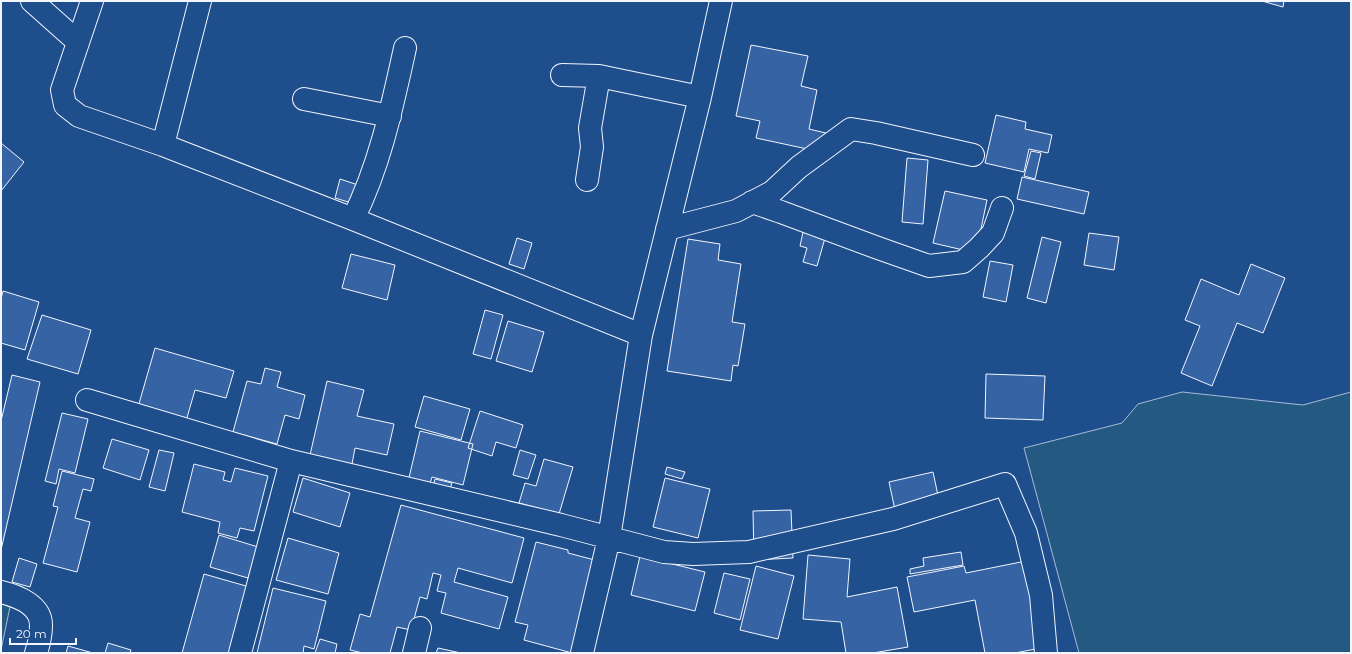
<svg xmlns="http://www.w3.org/2000/svg" width="1352" height="654" viewBox="0 0 1352 654" font-family="Montserrat,sans-serif">
  <style>
    .green { fill: #245a82; stroke: #a8bbd7 }
    .building { fill: #3563a3; stroke: #f2f6ff }
    .lines { fill: none; stroke-linecap: round; stroke-linejoin: round }
    .minor-casing { stroke: #f2f6ff; stroke-width: 24 }
    .minor { stroke: #1f4e8c; stroke-width: 22 }
  </style>
  <rect width="100%" height="100%" fill="#1f4e8c"/>
  <path class="green" d="M1182,392l121,13 48,-13v261h-272l-55,-205 98,-25 16,-19z
    M1,600l10,2 -10,48z"/>
  <path class="building" d="M1262,1h22l-1,6z
    M751,45l57,11 -7,30 16,4 -8,39 21,5 -4,19 -70,-15 4,-17 -24,-5z
    M996,115l30,7 -1,7 27,6 -4,18 -19,-4 -5,23 -39,-9z
    M1,143l23,19 -23,29z
    M1031,151l10,2 -6,26 -11,-3z
    M907,158l21,2 -5,64 -21,-2z
    M1022,177l67,15 -5,22 -67,-15z
    M340,179l21,7 -6,18 -20,-6z
    M945,191l42,9 -11,53 -43,-10z
    M803,232l22,6 -8,28 -14,-4 4,-14 -7,-2z
    M1089,233l30,4 -5,33 -30,-5z
    M1042,237l19,5 -15,61 -19,-5z
    M517,238l15,5 -8,26 -15,-5z
    M688,239l32,5 -2,16 23,4 -9,58 13,2 -7,42 -5,-1 -2,16 -64,-10z
    M351,254l44,11 -8,35 -45,-12z
    M990,261l23,4 -7,37 -23,-5z
    M1251,264l34,14 -22,55 -26,-10 -25,63 -31,-13 19,-47 -15,-6 16,-41 38,16z
    M3,291l36,11 -14,48 -24,-7v-44z
    M485,310l18,5 -12,44 -18,-5z
    M42,315l49,15 -13,44 -51,-15z
    M508,321l36,11 -12,40 -36,-11z
    M155,348l79,23 -8,27 -31,-8 -11,38 -48,-14z
    M265,368l16,4 -4,15 28,8 -6,24 -14,-4 -8,29 -44,-12 14,-51 14,3z
    M986,374l59,2 -2,44 -58,-2z
    M12,375l28,7 -39,168v-129z
    M327,381l37,9 -7,26 37,8 -7,31 -32,-7 -3,16 -42,-9z
    M424,396l46,13 -9,31 -46,-13z
    M480,411l43,14 -7,23 -20,-6 -4,14 -24,-8z
    M62,413l26,6 -13,54 -16,-4 -3,15 -11,-3z
    M420,431l53,13 -10,41 -31,-8 -3,10 -21,-5z
    M112,439l37,11 -9,30 -37,-12z
    M159,450l15,3 -9,38 -16,-4z
    M520,450l16,5 -8,24 -15,-4z
    M544,459l29,8 -14,47 -40,-11 6,-20 11,3z
    M194,464l31,8 -2,8 8,2 4,-14 33,8 -14,55 -14,-3 -3,10 -19,-5 2,-11 -38,-10z
    M667,467l18,5 -3,7 -17,-5z
    M62,471l32,8 -3,12 -8,-2 -8,29 15,4 -13,50 -34,-9 15,-56 -5,-1z
    M933,472l9,42 -44,10 -9,-42z
    M303,478l47,15 -10,34 -47,-15z
    M665,478l45,11 -12,49 -45,-11z
    M435,479l17,4 -3,9 -16,-5z
    M401,505l123,33 -12,45 -54,-15 -4,14 54,15 -9,32 -58,-16 5,-20 -9,-2 4,-16 -8,-2 -6,26 -7,-2 -9,33 -14,-3 -7,26h-27l-13,-3 10,-36 10,3z
    M791,510l2,48 -39,2 -1,-49z
    M219,535l39,12 -10,31 -38,-11z
    M288,538l51,15 -11,41 -52,-14z
    M536,542l32,8v3l42,11 -38,89 -48,-13 4,-15 -13,-3z
    M961,552l2,13 -53,9v-5l14,-3 -1,-8z
    M808,555l42,4 -3,38 50,-10 11,60 -35,6h-27l-5,-31 -38,-3z
    M640,556l65,16 -10,39 -64,-16z
    M19,558l18,6 -7,23 -18,-5z
    M1031,560l10,88 -26,5h-30l-10,-53 -61,12 -7,-35 57,-11 2,7z
    M756,566l38,10 -16,63 -38,-9z
    M724,573l26,6 -10,41 -26,-7z
    M204,574l49,14 -18,65h-53z
    M273,588l53,13 -12,48 -10,-3 -1,7h-46z
    M320,639l17,5 -2,9h-20z
    M108,643l23,7 -1,3h-25z
    M68,646l25,7h-27z
    M438,648l23,5h-25z"/>
  <g class="lines">
    <g class="minor-casing">
      <path id="minor" d="M32,1l46,41
        M92,1l-30,89 3,15 14,11 84,29 190,74 288,116
        M562,75l37,1 101,21
        M304,99l86,17
        M163,145l37,-144
        M587,180l5,-33 -2,-19 9,-52
        M752,202l29,10 97,36 51,18 34,-4 16,-14 14,-15 9,-25
        M353,219c27,-54 39,-112 52,-171
        M667,229l69,-18 36,-19 27,-25 52,-38 25,4 97,22
        M87,400l204,61 270,64 103,27 29,2 56,-2 144,-33 112,-35 21,49 15,62 5,58
        M1,592c16,4 40,13 40,33 0,10 -2,19 -5,28
        M240,653l51,-192
        M414,653l6,-25
        M582,653l27,-115 32,-203 59,-238 21,-96"/>
    </g>
    <use href="#minor" class="minor"/>
  </g>
  <rect width="1352" height="654" fill="none" stroke="#f2f6ff" stroke-width="4"/>
  <path d="M10 638v6h66v-6" fill="none" stroke="#f2f6ff" stroke-width="2"/>
  <text x="16" y="638" font-size="12" fill="#f2f6ff" stroke="#1f4e8c" stroke-width="3" paint-order="stroke">20 m</text>
</svg>
